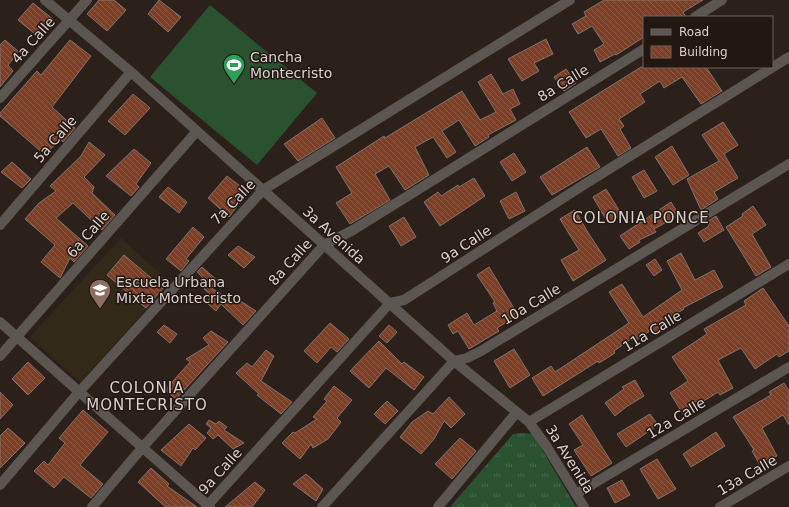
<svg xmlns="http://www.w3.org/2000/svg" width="789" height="507" viewBox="0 0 789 507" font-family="'DejaVu Sans',sans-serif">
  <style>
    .education { fill: #332919 }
    .grass { fill: url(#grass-tufts) }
    .pitch { fill: #2a522f }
    .building { fill: url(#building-back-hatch); stroke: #81726c }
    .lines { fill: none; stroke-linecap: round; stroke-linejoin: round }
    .minor { stroke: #5b5652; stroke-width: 10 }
    .labels { text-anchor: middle; stroke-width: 3; stroke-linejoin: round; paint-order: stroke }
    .street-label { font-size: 14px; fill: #dad2ce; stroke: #231712 }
    .poi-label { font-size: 14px; fill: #dad2ce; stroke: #231712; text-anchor: start }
    .neighbourhood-label { font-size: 15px; letter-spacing: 1px; fill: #dad2ce; stroke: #231712 }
  </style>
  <defs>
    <pattern id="grass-tufts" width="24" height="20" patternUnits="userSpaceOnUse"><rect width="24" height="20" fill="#2a522f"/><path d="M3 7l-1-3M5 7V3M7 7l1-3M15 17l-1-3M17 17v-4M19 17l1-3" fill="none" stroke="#486a4c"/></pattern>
    <pattern id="building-back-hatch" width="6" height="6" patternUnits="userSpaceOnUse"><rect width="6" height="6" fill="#7b3f27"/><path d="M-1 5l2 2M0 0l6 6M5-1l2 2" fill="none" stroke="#8d5a45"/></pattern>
  </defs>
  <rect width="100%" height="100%" fill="#2c201b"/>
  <path class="education" d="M121,238l49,45 -90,99 -50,-45z"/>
  <path class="grass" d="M523,433l10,1 43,73h-126l63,-73z"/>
  <path class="pitch" d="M210,5l107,88 -60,72 -107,-88z"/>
  <path class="building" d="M99,0h15l12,10 -19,21 -20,-17z
    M159,0l22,17 -13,15 -20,-18z
    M604,0h99l-20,12 3,5h-42v20l-28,18 -1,-1 -15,8 -6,-12 10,-6 -12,-18 -14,8 -6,-10 14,-8 -2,-4z
    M33,3l21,17 -14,18 -22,-18z
    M546,39l7,15 -19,9 5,8 -17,10 -14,-22z
    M5,40l14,12 -11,13 5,6 -13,16v-42z
    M70,40l21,16 -39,51 23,21 -12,14 -3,-3 -15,16 -45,-39v-3l37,-42 4,4z
    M641,67h65l16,24 -21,13 -19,-27 -18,11 -4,-7 -20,13 5,8 -26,17 5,7 -4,3 11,19 -13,8 -17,-27 -15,9 -17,-26z
    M566,69l10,14 -12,8 -10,-14z
    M491,74l12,20 10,-5 7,15 -10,5 6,11 -28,15 1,2 -14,9 -16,-26 -17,11 14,21 -9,6 -14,-21 -18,10 14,28 -24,15 -16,-24 -14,8 15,26 -40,24 -14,-21 16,-10 -16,-26 48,-31 1,2 77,-47 18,29 16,-8 -18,-30z
    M133,94l17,14 -25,27 -17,-14z
    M322,118l13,20 -37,23 -14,-17z
    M723,122l15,23 -14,9 14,24 -24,14 4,7 -17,11 -14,-31 32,-18 -17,-26z
    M89,142l16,13 -21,22 10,10 -2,6 23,22 -13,15 -29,-27 -17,15 32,28 -14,16 -4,-4 -10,20 -19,-16 14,-17 -30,-26 14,-16 17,-12 -6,-5 31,-30z
    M672,146l17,29 -16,10 -18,-28z
    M587,147l13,20 -48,28 -12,-18z
    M134,149l17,14 -15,21 3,3 -8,9 -25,-20z
    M514,153l12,19 -14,9 -12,-19z
    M12,162l19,17 -9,9 -21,-16z
    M644,170l13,21 -13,7 -12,-21z
    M227,176l21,16 -19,25 -21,-19z
    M474,178l11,18 -45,30 -16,-24 14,-10 3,4 17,-11 1,2z
    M168,187l19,15 -8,11 -20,-16z
    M606,189l16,26 -14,8 -15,-26z
    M516,192l9,19 -16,8 -9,-18z
    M671,202l8,13 -25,14 2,3 -17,8 1,2 -11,7 -9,-13z
    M753,206l13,19 -14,9 19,33 -15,9 -30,-49 17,-11 -1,-2z
    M575,210l12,21 19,29 -33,21 -12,-21 18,-10 -19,-31z
    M716,216l8,14 -20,12 -6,-9 11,-7 -2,-4z
    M404,217l12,20 -15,9 -12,-20z
    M193,227l11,10 -18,22 3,2 -8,10 -15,-12z
    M238,246l17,11 -11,11 -16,-13z
    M681,253l14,27 19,-10 9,17 -40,21 1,1 -16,10 4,6 -16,10 -3,-6 -17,11 -2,-3 -20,14 1,2 -16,10 -1,-2 -55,35 -11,-18 19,-12 4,6 74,-49 -20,-31 13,-8 21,33 39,-27 -15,-29z
    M124,255l39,33 -17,20 -39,-33z
    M655,259l7,11 -8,6 -8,-11z
    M202,267l16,14 -6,6 -15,-15z
    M489,267l29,48 -21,13 2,3 -30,18 -11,-18 -5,3 -5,-9 19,-12 7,12 23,-14 -4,-8 2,-1 -18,-27z
    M207,285l29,19 3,-4 17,11 -13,14 -22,-21 -5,7 -9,-8 4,-8 -7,-6z
    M763,288l26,38v25l-10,6 -2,-3 -22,15 -14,-21 -23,12 15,28 -13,7 -2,-3 -35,22 -13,-21 18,-12 -16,-24 35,-23 -3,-5 42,-24 -2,-4z
    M330,323l19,16 -12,13 -6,-5 -14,16 -13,-12z
    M164,325l13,9 -7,9 -13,-11z
    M389,325l8,7 -10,11 -8,-7z
    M211,331l17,11 -52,57 -11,-9 25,-28 -4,-3 23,-14 -6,-7z
    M379,341l23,23 2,-2 20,15 -10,13 -28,-22 -17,20 -19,-17z
    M514,349l16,26 -20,13 -16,-27z
    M266,350l8,6 -13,25 31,21 -11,12 -24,-19 2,-1 -23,-21 11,-10 5,4z
    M28,362l17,16 -17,17 -16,-16z
    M635,380l9,16 -18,11 -11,9 -10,-13 19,-14 -2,-2z
    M784,383l5,8v34l-6,-10 -21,13 15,28 -17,9 -8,-14 2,-1 -21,-33 38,-22 -2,-3z
    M334,386l18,14 -15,18 4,4 -13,17 -15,9 -2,-4 -11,15 -18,-16 11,-11 2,1 22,-14 -4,-2 14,-16 -3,-2z
    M0,392l13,13 -13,14z
    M449,397l16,17 -14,14 -7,-7 -10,18 -13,15 -21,-17 12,-15 16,-11 5,3z
    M387,401l11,10 -13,13 -11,-10z
    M83,410l25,22 -28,33 23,19 -12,14 -27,-21 -10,11 -20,-17 10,-10 4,4 17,-22 -6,-5z
    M650,414l8,11 -32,22 -9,-13z
    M582,415l30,48 -21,13 -17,-26 9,-5 -14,-21z
    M209,420l7,4 3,-3 8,6 -3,3 20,13 -11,6 -15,-14 -5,4 -6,-6 4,-5 -5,-4z
    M189,424l17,14 -11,12 -2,-2 -12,18 -20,-16z
    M8,428l17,15 -25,25v-32z
    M716,432l9,14 -34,21 -8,-13z
    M460,438l16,13 -24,28 -17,-15z
    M657,459l19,30 -18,10 -18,-30z
    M151,468l18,16 -2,2 30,21h-31l-5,-4 -23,-21z
    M306,474l17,15 -7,12 -23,-17z
    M622,480l8,15 -15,8 -8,-15z
    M255,482l10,8 -13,17h-27z"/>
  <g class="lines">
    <path class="minor" d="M45,0l86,72 323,289 75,61 18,25 37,60
      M695,17l27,-17
      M0,98l87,-98
      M0,225l131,-153
      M0,322l210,185
      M0,356l197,-225
      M529,422l260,-158
      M0,485l79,-93 184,-202 307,-190
      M576,494l213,-127
      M92,507l50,-59 182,-203 29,-15 291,-181
      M206,507l184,-204 14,-3 181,-116 204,-127
      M322,507l132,-146 13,-3 14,-7 308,-187
      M438,507l79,-95
      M720,507l69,-41"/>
  </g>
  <defs>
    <g id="stadium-pin" transform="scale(1.15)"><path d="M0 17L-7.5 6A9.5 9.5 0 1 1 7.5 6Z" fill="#2e9e5b" stroke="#231712"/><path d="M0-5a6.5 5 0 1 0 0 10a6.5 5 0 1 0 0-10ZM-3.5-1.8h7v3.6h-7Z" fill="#fff"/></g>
    <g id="school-pin" transform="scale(1.15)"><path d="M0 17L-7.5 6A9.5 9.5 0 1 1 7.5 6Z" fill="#8d6e63" stroke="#231712"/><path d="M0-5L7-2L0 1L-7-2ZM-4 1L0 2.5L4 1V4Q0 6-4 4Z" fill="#fff"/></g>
  </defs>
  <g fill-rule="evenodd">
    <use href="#stadium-pin" x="234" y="65"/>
    <use href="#school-pin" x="100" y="290"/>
  </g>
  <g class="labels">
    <g class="street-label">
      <text transform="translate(33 40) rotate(-48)" y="5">4a Calle</text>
      <text transform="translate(563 83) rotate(-32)" y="5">8a Calle</text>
      <text transform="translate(55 139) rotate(-49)" y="5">5a Calle</text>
      <text transform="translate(233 202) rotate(-46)" y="5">7a Calle</text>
      <text transform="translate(88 234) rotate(-49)" y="5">6a Calle</text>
      <text transform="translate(334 235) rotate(42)" y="5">3a Avenida</text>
      <text transform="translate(466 244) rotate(-33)" y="5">9a Calle</text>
      <text transform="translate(290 262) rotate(-48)" y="5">8a Calle</text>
      <text transform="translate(531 304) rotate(-31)" y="5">10a Calle</text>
      <text transform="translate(652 331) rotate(-31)" y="5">11a Calle</text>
      <text transform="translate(676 418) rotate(-31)" y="5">12a Calle</text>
      <text transform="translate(570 459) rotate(58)" y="5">3a Avenida</text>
      <text transform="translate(220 471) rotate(-48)" y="5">9a Calle</text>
      <text transform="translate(747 475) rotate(-30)" y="5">13a Calle</text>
    </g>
    <g class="poi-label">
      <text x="250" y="62">Cancha<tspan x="250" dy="16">Montecristo</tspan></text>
      <text x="116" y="287">Escuela Urbana<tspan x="116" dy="16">Mixta Montecristo</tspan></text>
    </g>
    <g class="neighbourhood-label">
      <text x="641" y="223">COLONIA PONCE</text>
      <text x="147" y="393">COLONIA<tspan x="147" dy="17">MONTECRISTO</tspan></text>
    </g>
  </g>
  <rect x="643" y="16" width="130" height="52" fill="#231712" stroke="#6c625d"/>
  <rect x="651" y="29" width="20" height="6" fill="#5b5652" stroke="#6c625d"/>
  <text x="679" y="36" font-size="12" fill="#dad2ce">Road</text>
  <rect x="651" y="46" width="20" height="12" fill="url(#building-back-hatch)" stroke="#6c625d"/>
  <text x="679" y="56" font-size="12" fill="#dad2ce">Building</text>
</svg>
